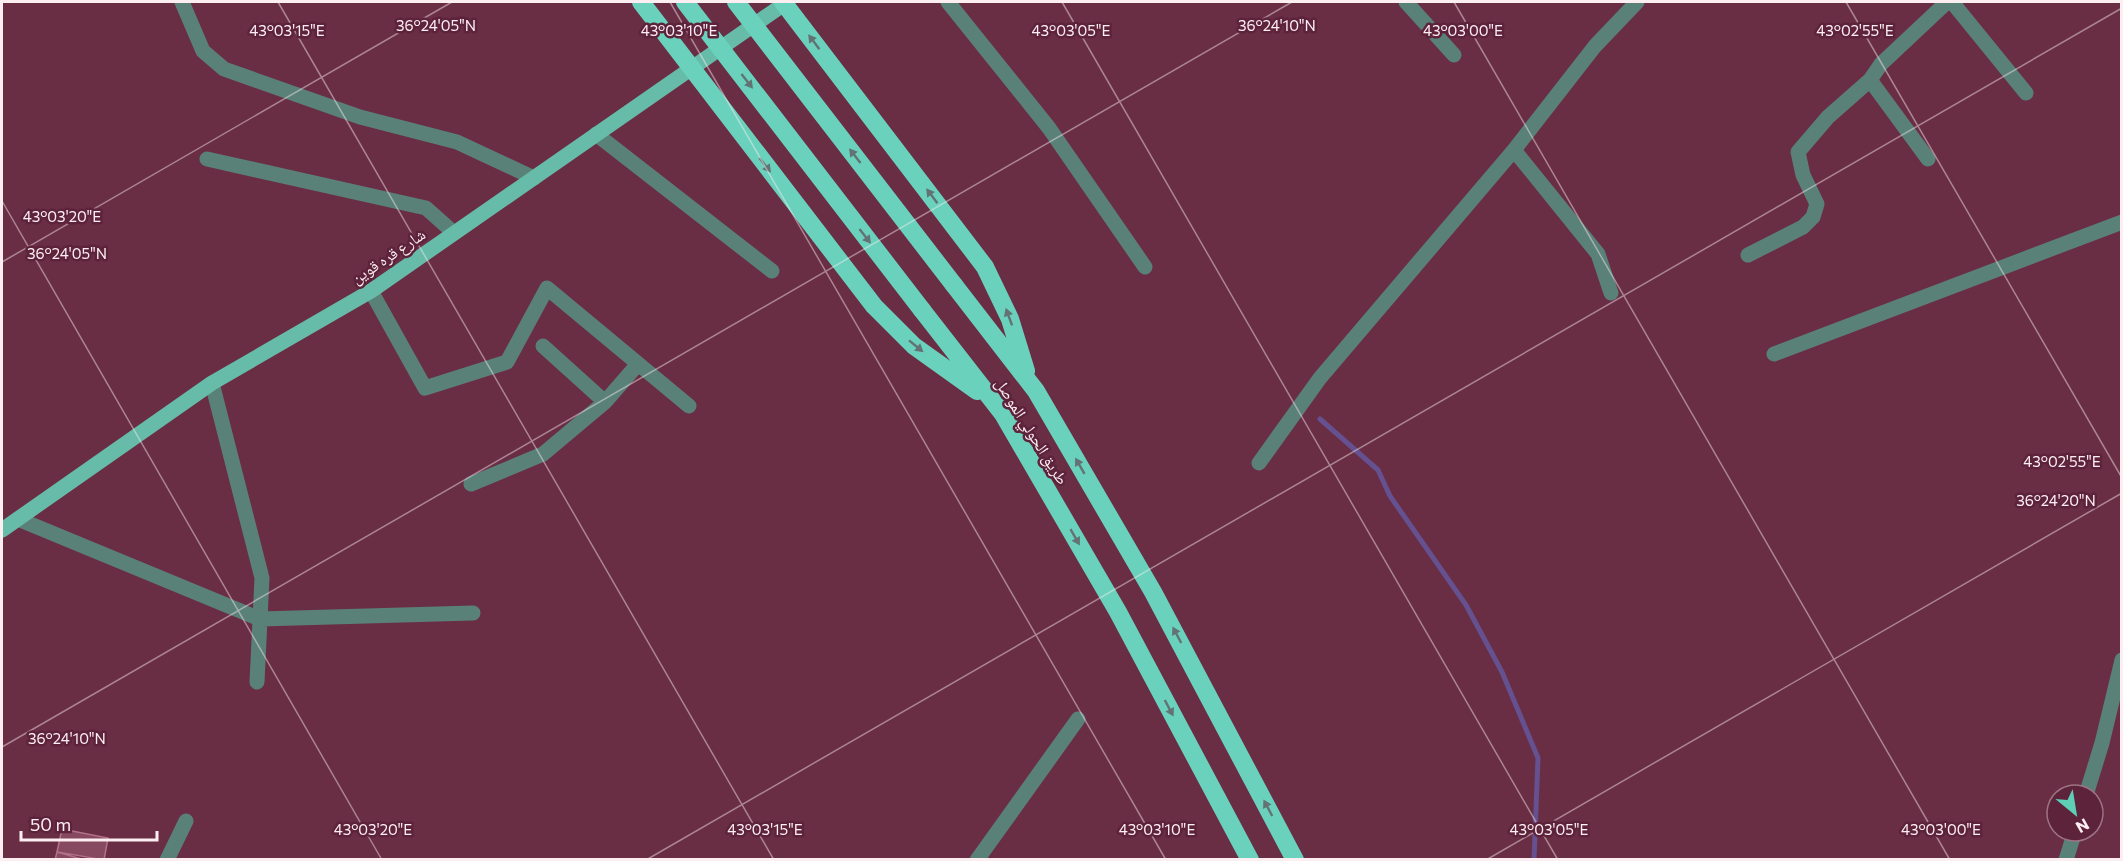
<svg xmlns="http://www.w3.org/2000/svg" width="2123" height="861" viewBox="0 0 2123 861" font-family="Commissioner,'Noto Naskh Arabic',sans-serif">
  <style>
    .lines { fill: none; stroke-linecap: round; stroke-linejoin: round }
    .stream { stroke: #655090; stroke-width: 5 }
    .building { fill: #87495f; stroke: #b37188; stroke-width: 1.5 }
    .street { stroke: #5a8178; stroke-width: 15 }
    .primary { stroke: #67bba9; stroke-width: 15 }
    .highway { stroke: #6ad2bc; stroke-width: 18 }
    .highway-bridge { stroke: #6ad2bc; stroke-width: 18 }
    .oneway { fill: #637274 }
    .ticks { fill: none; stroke: #fdeef2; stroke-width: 1.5; stroke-opacity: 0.45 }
    .labels { text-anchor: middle; stroke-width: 5; stroke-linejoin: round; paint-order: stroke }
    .street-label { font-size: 16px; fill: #fdeef2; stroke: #5d233a }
    .ticks-label { font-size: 15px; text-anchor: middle; fill: #fdeef2; stroke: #5d233a; stroke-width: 5; stroke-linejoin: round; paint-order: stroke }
  </style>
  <rect width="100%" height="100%" fill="#692e44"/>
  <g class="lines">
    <path class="stream" d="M1320,419l58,51 12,26 76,109 36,67 36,86 -4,102"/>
  </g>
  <path class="building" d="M62,829l46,9 -4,22 -47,-8z
    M57,852l28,8h-30z"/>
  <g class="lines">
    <path class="street" d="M182,2l21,49 21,18 136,48 97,25 77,36
      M948,2l101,126 96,139
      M1406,2l48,53
      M1952,2l74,91
      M1870,80l58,79
      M596,134l176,137
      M1514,150l84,104 13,39
      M207,159l219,49 28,25
      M1748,255l55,-28 10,-10 4,-13 -14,-29 -5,-23 30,-35 42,-37 11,-16 66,-62
      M371,291l54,97 82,-26 40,-74 142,118
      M543,346l62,56 33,-38
      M1774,354l348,-132
      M212,383l50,195 -5,104
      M1259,463l61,-85 194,-228 81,-104 42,-44
      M471,484l72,-30 62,-52
      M18,519l242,100 213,-6
      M2086,795l16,-52 20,-83
      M167,860l19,-39
      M977,860l101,-141
      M2066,860l9,-29"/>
    <path class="primary" d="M2,530l210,-147 159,-92 416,-289"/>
    <path class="highway" d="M641,2l233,304 40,40 63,45
      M783,2l202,265 25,52 16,52
      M954,285l82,106 117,201 142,268
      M922,310l81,104 115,198 132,248"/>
    <path class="highway-bridge" d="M685,2l237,308
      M736,2l218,283"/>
  </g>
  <defs><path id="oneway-solid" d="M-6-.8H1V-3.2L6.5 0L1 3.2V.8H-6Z" transform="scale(1.5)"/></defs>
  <g class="oneway">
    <use href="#oneway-solid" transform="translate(814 42) rotate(-127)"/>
    <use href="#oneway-solid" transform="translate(747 81) rotate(52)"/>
    <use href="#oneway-solid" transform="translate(855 156) rotate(-128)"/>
    <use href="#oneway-solid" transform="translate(765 165) rotate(52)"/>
    <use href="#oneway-solid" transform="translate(932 196) rotate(-127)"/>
    <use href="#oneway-solid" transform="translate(865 236) rotate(52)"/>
    <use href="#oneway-solid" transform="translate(1009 317) rotate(-110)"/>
    <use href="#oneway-solid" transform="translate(916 346) rotate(39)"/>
    <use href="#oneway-solid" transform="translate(1080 466) rotate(-120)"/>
    <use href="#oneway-solid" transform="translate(1075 537) rotate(60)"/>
    <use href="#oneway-solid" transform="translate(1177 635) rotate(-118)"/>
    <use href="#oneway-solid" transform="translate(1169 708) rotate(62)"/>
    <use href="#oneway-solid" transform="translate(1268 808) rotate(-118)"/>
  </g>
  <path class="ticks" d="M278,2l496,858M670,2l496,858M1062,2l496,858M1454,2l496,858M1846,2l276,476M2,201l380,659M2,262l450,-260M2,747l1290,-745M646,860l1476,-852M1486,860l636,-367"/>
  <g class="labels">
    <g class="street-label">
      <text transform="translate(388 256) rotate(-34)" y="6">شارع قره قوين</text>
      <text transform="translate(1032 431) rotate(58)" y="6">طريق الحولي الموصل</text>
    </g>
  </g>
  <g class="ticks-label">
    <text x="436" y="31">36°24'05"N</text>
    <text x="1277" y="31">36°24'10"N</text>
    <text x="287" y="36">43°03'15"E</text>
    <text x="679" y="36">43°03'10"E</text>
    <text x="1071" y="36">43°03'05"E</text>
    <text x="1463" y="36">43°03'00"E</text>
    <text x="1855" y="36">43°02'55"E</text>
    <text x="62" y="222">43°03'20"E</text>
    <text x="67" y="259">36°24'05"N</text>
    <text x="2062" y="467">43°02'55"E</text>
    <text x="2056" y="506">36°24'20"N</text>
    <text x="67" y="744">36°24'10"N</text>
    <text x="373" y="835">43°03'20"E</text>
    <text x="765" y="835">43°03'15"E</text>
    <text x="1157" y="835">43°03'10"E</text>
    <text x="1549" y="835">43°03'05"E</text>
    <text x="1941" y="835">43°03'00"E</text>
  </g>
  <rect width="2123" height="861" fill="none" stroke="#fdeef2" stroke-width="6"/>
  <g transform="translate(2075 813) rotate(150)"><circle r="28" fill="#5d233a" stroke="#9d7484" stroke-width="1.5"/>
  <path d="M0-4.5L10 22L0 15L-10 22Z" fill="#5eceb7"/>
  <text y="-9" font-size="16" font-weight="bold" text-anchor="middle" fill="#fdeef2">N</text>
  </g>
  <path d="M21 831v9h136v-9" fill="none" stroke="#fdeef2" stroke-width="3"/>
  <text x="30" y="831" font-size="18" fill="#fdeef2" stroke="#5d233a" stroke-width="4.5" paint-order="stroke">50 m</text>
</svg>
